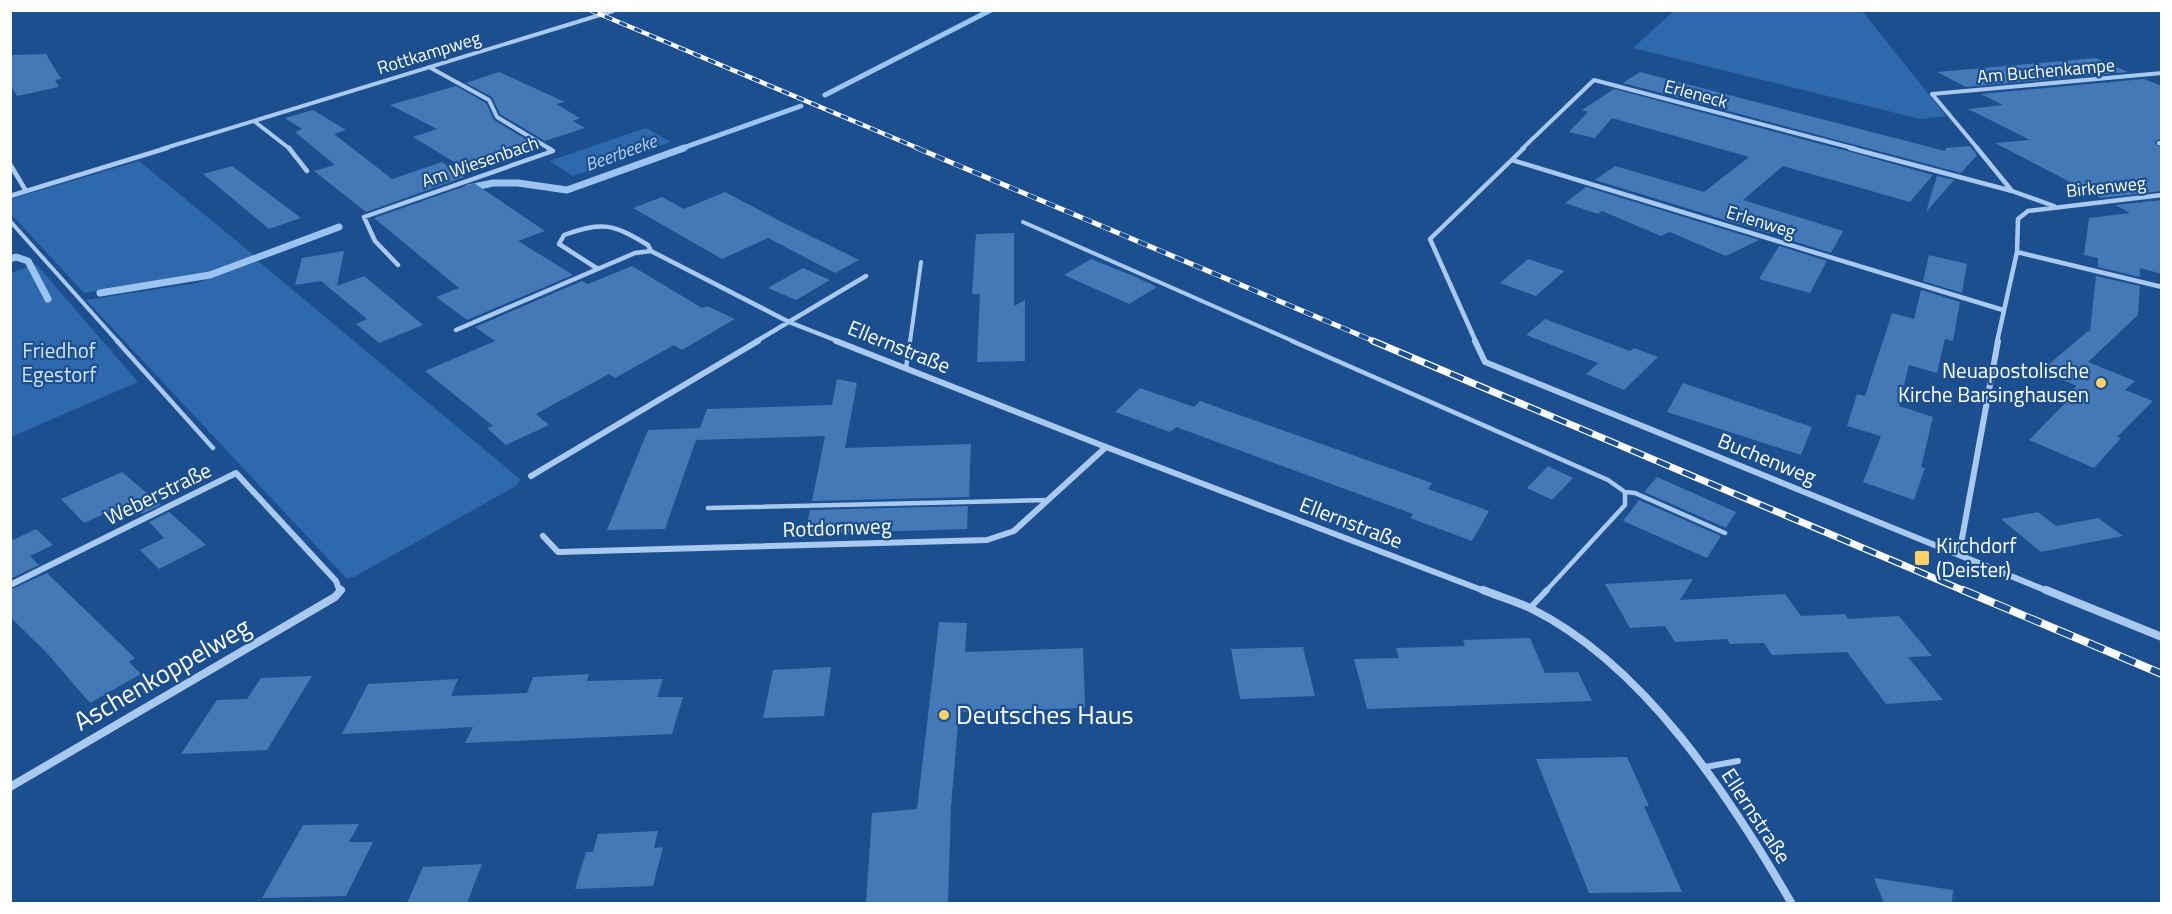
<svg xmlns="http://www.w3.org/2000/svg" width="2172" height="914" viewBox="0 0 2172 914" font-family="'Titillium Web',sans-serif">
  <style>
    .green { fill: #2e69ad }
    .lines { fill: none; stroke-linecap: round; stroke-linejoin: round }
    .stream-far1 { stroke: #9cc4f0; stroke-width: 5 }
    .stream { stroke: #9cc4f0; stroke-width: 7 }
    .building { fill: #4478b7 }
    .lane-far2 { stroke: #a9c9ee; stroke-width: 4 }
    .lane-far1 { stroke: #a9c9ee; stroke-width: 4.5 }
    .lane { stroke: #a9c9ee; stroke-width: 6 }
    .street-far3 { stroke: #a9c9ee; stroke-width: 4 }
    .street-far2 { stroke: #a9c9ee; stroke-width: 4.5 }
    .street-far1 { stroke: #a9c9ee; stroke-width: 6 }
    .street { stroke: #a9c9ee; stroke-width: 8 }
    .rail-far3-casing { stroke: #fff; stroke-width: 4.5 }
    .rail-far2-casing { stroke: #fff; stroke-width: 5 }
    .rail-far1-casing { stroke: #fff; stroke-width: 7 }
    .rail-casing { stroke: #fff; stroke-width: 8 }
    .rail-far3 { stroke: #1b4f8f; stroke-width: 3; stroke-dasharray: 8; stroke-linecap: butt }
    .rail-far2 { stroke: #1b4f8f; stroke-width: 4; stroke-dasharray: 10; stroke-linecap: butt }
    .rail-far1 { stroke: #1b4f8f; stroke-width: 4.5; stroke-dasharray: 14; stroke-linecap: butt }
    .rail { stroke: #1b4f8f; stroke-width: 6; stroke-dasharray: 17; stroke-linecap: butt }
    .poi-dot { fill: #ffd166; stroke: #1b4f8f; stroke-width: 2 }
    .labels { text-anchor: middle; stroke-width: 4.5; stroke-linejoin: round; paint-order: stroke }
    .far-street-label { font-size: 18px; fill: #fff; stroke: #1b4f8f }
    .far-water-label { font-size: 18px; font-style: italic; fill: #b5d3f5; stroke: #1b4f8f }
    .street-label { font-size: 21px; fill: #fff; stroke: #1b4f8f }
    .park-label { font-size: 21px; fill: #cfe3fa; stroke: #1b4f8f }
    .poi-label { font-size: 21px; fill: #fff; stroke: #1b4f8f; text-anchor: end }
    .near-street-label { font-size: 26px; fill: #fff; stroke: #1b4f8f }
    .near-poi-label { font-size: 26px; fill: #fff; stroke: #1b4f8f; text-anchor: start }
  </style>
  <rect width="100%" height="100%" fill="#1b4f8f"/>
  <path class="green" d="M1674,11h188l84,105 -26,3 -287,-71z
    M646,128l25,14 -98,34 -24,-15z
    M139,161l116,95 -50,18 -121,19 -73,-79v-15z
    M258,261l263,219 -5,6 -162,91 -8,1 -260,-278 111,-17z
    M36,264l102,118 -127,55v-164z"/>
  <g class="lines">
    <path class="stream-far1" d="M825,95l166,-85
      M680,149l121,-43"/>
    <path class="stream" d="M469,188l24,-5h25l49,7 117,-42
      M10,259l6,-2 12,4 20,38
      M100,293l110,-18 129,-48"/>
  </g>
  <path class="building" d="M46,54l15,25 -6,1 4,7 -42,9 -7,-12v-29z
    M2096,58l32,14 -162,15 -29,-15z
    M499,72l66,30 -9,2 24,14 -7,3 12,7 -40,13 -45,-27 -8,-17 -26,-14z
    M1640,72l305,79 1,-3 24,-2 7,9 -16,18 -338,-90z
    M2144,79l18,7v53l-5,1 -2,3 7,5v43l-61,7 -106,-55 35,-3 -62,-31 35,-4 -22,-11z
    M456,86l30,17 8,17 41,25 -71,23 -51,-31 24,-8 -47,-24z
    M1614,89l233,62 86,24 -23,27 -127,-36 -40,34 100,31 -12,22 -47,-15 9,-14 -22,10 -176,-54 20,-14 89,26 45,-35 -137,-39 -17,20 -26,-6 19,-20 -6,-2z
    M313,110l33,20 -12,4 58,45 50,-17 22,15 -98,35 -52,-41 21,-6 -40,-33 7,-3 -17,-11z
    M232,166l69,52 -32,11 -66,-55z
    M1937,176l17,4 -28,32z
    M474,183l71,48 -27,10 55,34 -106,45 -31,-23 23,-9 -85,-70z
    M1586,187l173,53 -33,16 -56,-24 -9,4 -59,-25 -4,3 -33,-11z
    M725,192l53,28 81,40 -24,13 -67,-35 -46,21 -89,-51 29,-11 22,12z
    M2162,200v74l-22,-6v9l-42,-10v-9l-14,-3 5,-37 41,-5 -15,-8z
    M1014,233v73l11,-6v61l-48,1 3,-68h-8l4,-60z
    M1779,246l48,15 -17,32 -51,-14z
    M344,251l-7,35 27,-10 59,49 -44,18 -23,-19 11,-5 -46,-38 -26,4 7,-27z
    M1929,255l38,9 -5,29 -39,-12z
    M1091,259l40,16 26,12 -28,17 -65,-29z
    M1528,259l36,12 -28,25 -36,-13z
    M632,266l70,42 5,-2 28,13 -53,31 -8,-5 -59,33 -6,-4 -73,40 13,11 -43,20 -19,-17 6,-2 -68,-55 70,-30 -20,-14 107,-46 6,3z
    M803,268l27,12 -34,20 -28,-12z
    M2096,276l44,10 -2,29 -50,47 47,19 -10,9 28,11 -36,36 4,1 -27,30 -65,-28 48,-49 -4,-2 4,-3 -36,-15 47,-40 2,1z
    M1921,290l39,12 -7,39 -8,-2 -8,34 -28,-8 -10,41 34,11 -12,50 4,1 -11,32 -51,-18 18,-46 -34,-10 10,-32 8,2 27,-83 22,6z
    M1545,319l85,32 4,-3 24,9 -34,33 -38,-16 12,-11 -72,-28z
    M837,379l20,4 -12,65 126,-4 -2,53 -157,4 13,-65 -129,4 -31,89 -58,1 41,-100 52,-2 7,-19 125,-4z
    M1683,383l129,44 -11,28 -134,-43z
    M1140,388l54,19 6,-6 232,82 -4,6 61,22 -17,30 -62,-23 3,-4 -237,-87 -6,5 -55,-20z
    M1548,466l25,12 -21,22 -25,-12z
    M122,472l39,33 -19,9 -11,-12 -47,21 -23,-24z
    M1657,477l79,35 -10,16 -82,-36z
    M1639,500l82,36 -14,22 -84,-37z
    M968,506l-1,23 -162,5 5,-24z
    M169,512l37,33 -47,24 -19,-19 24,-12 -15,-16z
    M2038,512l18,14 42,-8 25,18 -82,16 -40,-33z
    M36,529l17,16 -23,11 9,9 -29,14v-42l3,3z
    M47,573l88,85 -6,4 12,12 -51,29 -45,-52 -35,-34v-27z
    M1693,579l-13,21 105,-6 16,22 44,-2 3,5 51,-3 33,40 -24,1 35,43 -57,4 -39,-52 -75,3 -8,-12 -34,1 -3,-5 -52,3 -10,-16 -35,2 -25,-44z
    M939,622l28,1 -2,29 118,-4 2,60 -126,4 -8,95 -3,96h-82l6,-90 45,-4z
    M1530,638l15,35 33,-1 14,29 -225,8 -13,-50 45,-1 -3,-10 69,-2 -2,-6z
    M1303,647l12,49 -75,3 -9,-50z
    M831,667l-7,49 -61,2 10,-48z
    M589,674l-2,7 76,-2 -6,18h26l-11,37 -207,9 8,-16 -131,7 26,-50 90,-5 -7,17 76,-3 6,-16z
    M312,676l-45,74 -86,4 36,-54 30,-1 14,-21z
    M1627,757l22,49h-5l38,86 -93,1 -53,-134z
    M359,824l-10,18h24l-27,54 -84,2 41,-73z
    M658,831l-4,17 9,-1 -10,39 -78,3 11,-37h7l5,-18z
    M482,864l-15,39h-60l16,-36z
    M1874,878l79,12 -1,13h-68z"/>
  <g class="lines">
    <path class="lane-far2" d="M10,221l108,121
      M1023,222l272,120
      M910,342l11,-80"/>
    <path class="lane-far1" d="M117,341l96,107
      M1292,341l316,139 17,12v13l-80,87
      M906,368l4,-27
      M1625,492l10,1 90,40
      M708,508l340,-8"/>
    <path class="lane" d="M1530,608l17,-18
      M1705,767l33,-6"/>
    <path class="street-far3" d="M429,67l60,33 8,17 53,32
      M1932,94l230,-21
      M1932,94l46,55
      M254,121l36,28
      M2159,143l3,1
      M162,149l451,-138
      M1522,149l72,-69 262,69"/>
    <path class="street-far2" d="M289,148l18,23
      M1850,148l162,43
      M1977,148l35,43 42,15
      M1512,160l491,150
      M10,164l16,27
      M10,196l157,-48
      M2017,252l145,35
      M398,265l-23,-24 -11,-24 189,-66 -5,-3
      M598,269l-39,-25 5,-9c39,-14 49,-11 84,10l3,6
      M456,330l179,-77 16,-2 138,71 51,20
      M755,342l111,-66
      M1476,342l-46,-103 94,-91
      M1997,342l20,-90 1,-33 10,-8 134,-16"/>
    <path class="street-far1" d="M836,341l270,106 381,145
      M1475,341l10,21 565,230
      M531,476l227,-135
      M543,536l15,16 429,-12 27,-9 92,-84
      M1959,555l39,-214
      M10,585l226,-112 100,108 4,11"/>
    <path class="street" d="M1483,590c15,6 32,11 47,18 114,56 200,189 262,296
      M2046,590l116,47
      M10,787l325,-190 6,-7"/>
    <g class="rail-far3-casing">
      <path id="rail-far3" d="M590,10l330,139"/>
    </g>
    <g class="rail-far2-casing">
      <path id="rail-far2" d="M917,148l459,194"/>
    </g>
    <g class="rail-far1-casing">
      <path id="rail-far1" d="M1373,341l594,251"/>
    </g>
    <g class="rail-casing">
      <path id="rail" d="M1963,590l199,84"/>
    </g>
    <use href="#rail-far3" class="rail-far3"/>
    <use href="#rail-far2" class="rail-far2"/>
    <use href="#rail-far1" class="rail-far1"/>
    <use href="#rail" class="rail"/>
  </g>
  <g class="poi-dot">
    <circle cx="2101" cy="383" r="6"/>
    <rect x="1914" y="550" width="16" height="16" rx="3"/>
    <circle cx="944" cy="715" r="6"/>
  </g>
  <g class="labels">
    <g class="far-street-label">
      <text transform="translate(429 53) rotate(-17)" y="6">Rottkampweg</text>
      <text transform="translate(2046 71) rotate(-5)" y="6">Am Buchenkampe</text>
      <text transform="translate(1696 94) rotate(15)" y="6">Erleneck</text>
      <text transform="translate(480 162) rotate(-19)" y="6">Am Wiesenbach</text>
      <text transform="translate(2106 187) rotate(-6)" y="6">Birkenweg</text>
      <text transform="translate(1761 222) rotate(17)" y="6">Erlenweg</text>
    </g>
    <g class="far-water-label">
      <text transform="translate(621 153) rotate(-20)" y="6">Beerbeeke</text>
    </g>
    <g class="street-label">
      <text transform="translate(899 347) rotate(22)" y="7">Ellernstraße</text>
      <text transform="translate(1767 459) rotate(22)" y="7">Buchenweg</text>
      <text transform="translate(158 494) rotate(-26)" y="7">Weberstraße</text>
      <text transform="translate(1351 523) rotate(21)" y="7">Ellernstraße</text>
      <text transform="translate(837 528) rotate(-2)" y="7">Rotdornweg</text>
      <text transform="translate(1756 816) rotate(57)" y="7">Ellernstraße</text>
    </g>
    <g class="park-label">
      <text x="59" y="358">Friedhof<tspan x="59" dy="24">Egestorf</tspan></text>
    </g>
    <g class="poi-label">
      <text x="2089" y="378">Neuapostolische<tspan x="2089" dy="24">Kirche Barsinghausen</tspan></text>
      <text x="1936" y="553" text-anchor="start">Kirchdorf<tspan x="1936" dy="24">(Deister)</tspan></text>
    </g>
    <g class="near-street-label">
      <text transform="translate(162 674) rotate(-30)" y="9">Aschenkoppelweg</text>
    </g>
    <g class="near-poi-label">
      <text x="956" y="724">Deutsches Haus</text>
    </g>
  </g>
  <rect width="2172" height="914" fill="none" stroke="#ffffff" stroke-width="24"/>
</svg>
